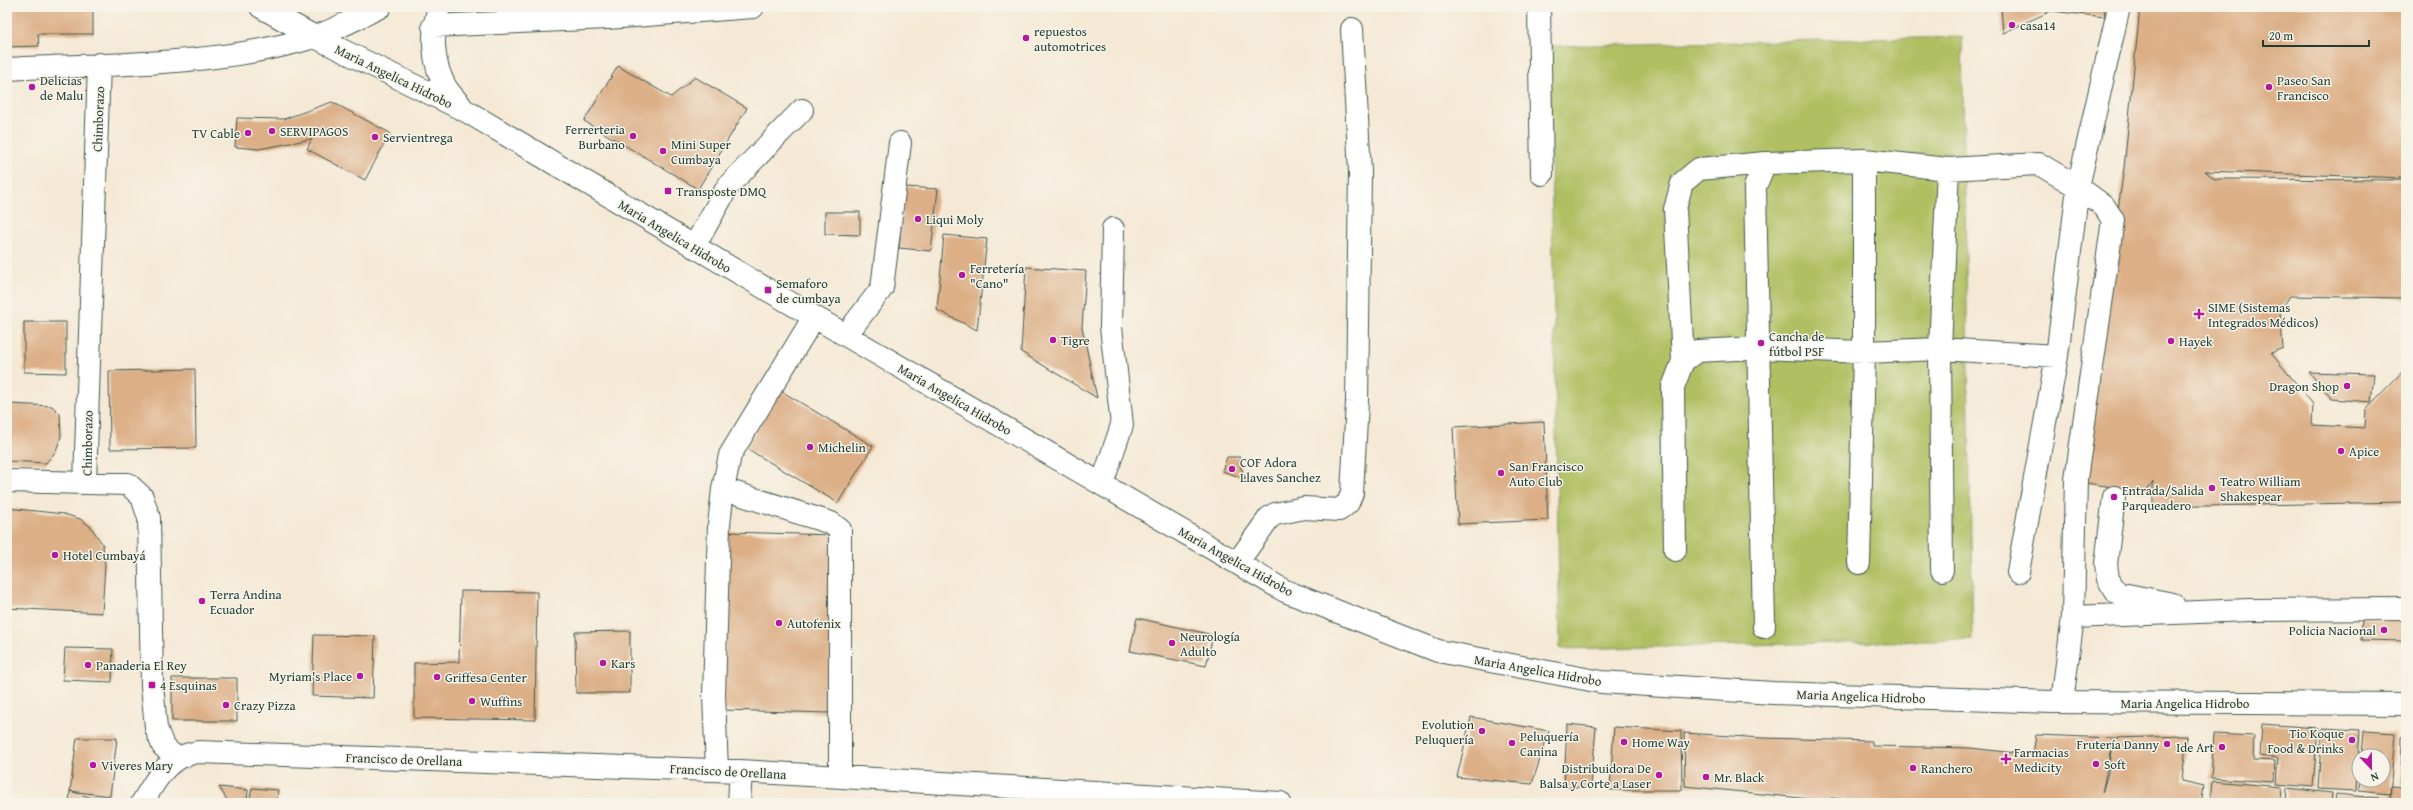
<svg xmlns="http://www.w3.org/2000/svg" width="2413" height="810" viewBox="0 0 2413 810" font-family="'Gentium Book Plus',serif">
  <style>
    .pitch { fill: #b0bf62; stroke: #687e4b }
    .building { fill: #dcaf86; fill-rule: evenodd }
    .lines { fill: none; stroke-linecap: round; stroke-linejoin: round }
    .minor-casing { stroke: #3f574c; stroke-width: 24 }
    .minor { stroke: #fff; stroke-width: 22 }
    .poi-dot { fill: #b5179e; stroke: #f7f3e8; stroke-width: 1.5 }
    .labels { text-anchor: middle; stroke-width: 3; stroke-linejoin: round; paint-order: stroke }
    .poi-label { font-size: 13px; fill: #1f3d34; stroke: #f7f3e8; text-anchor: start }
    .street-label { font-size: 13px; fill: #1f3d34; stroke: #f7f3e8 }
  </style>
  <rect width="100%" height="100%" fill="#f7f3e8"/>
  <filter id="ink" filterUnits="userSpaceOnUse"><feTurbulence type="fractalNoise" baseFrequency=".025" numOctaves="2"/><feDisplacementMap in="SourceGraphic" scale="8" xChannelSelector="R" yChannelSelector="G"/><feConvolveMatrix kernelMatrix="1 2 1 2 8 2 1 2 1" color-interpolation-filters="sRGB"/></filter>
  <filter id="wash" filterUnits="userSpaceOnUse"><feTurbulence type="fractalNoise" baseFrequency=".012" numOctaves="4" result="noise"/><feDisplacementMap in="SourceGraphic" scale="16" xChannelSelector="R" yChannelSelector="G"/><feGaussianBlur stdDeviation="0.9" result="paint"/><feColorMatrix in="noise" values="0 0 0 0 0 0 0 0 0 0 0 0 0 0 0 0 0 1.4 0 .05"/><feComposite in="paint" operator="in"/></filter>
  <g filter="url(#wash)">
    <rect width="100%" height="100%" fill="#f5e9d5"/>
    <path class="pitch" d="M1962,37l11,603 -413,9 -11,-603z"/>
    <g id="blocks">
      <path class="building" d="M7,7h86v27h-55l1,12 -32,1z
        M2001,7h103l1,10 -54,-6 -48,22z
        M2140,7h266v171l-201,-7 10,8 191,1v121l-4,-3 -112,-2 -10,15 3,37 -12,5 42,51 -1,21 53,3 1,-19 40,-41v134l-253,5v-26l-7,11 -67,-10 45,-314z
        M618,66l53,31 24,-20 52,31 -49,81 -114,-68z
        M332,102l58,31 -25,47 -58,-31 5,-10 -53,10 -24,-2 2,-29 47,1z
        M905,187l33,2 -7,62 -32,-3z
        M825,212h35v23l-35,-1z
        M944,235l43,4 -10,91 -40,-20z
        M1026,267l60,4 -4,56 15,71 -76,-46z
        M24,322h42v51l-42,-1z
        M195,369l1,79 -86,1 -1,-78z
        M2309,372l65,2 -3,28 -39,-3z
        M781,391l92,55 -35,57 -92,-55z
        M7,404l45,2 8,8 1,22 -5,15 -10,12 -39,-2z
        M1544,422l4,98 -90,4 -5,-97z
        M1227,457h13v9l6,13 -24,-8z
        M7,508l57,6 16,5 11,8 12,18 2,20 -3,48 -95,-5z
        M728,532l106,3 -5,178 -106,-3z
        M461,591l76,1 -2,128 -121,-2v-55l45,-1z
        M1137,618l76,17 -7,31 -76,-15z
        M2362,619l44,1v21l-45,-1z
        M630,631v62h-54l-1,-61z
        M314,635l61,1 -2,62 -61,-2z
        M65,648l48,1 -1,33 -49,-2z
        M172,678h65v43h-65z
        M1471,717l78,14 -17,53 -75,-7z
        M1567,724l29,3 -5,60h-27z
        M2262,724l56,4 -5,59 -37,-3 2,-26 -18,-2z
        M1614,727l67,4 1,59h-72z
        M2322,728l38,2 -4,61 -38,-2z
        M2364,731l31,2 -5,61 -31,-3 1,-11h23v-24h-21z
        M1684,733l78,5 110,3v5l98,2 63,7 3,-20 77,3 74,-2 -5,45 22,5 -3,17h-316l-54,-5 -2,3 -144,-15zM2112,744l-4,29 -6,20z
        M2214,734l40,2 -1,24 22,1 -1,21 -63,-4z
        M2402,737h4v47h-5z
        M77,738h40l-7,58 -40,-5z
        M2212,781l70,6 -1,16h-71z
        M2391,786l15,1v16h-16z
        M219,787l29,3 -1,13h-18z
        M252,788l26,2 -1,13h-28z
        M2287,788l45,5 -1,10h-45z
        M70,791l38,12h-39z
        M2336,794l30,3v6h-31z
        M2368,797l20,1v5h-20z"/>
    </g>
  </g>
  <g filter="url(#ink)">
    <use href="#blocks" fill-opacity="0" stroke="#3f574c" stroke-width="1"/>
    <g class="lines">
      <g class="minor-casing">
        <path id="minor" d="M261,7l54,30 151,74 302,179 517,301 153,60 163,31 172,11 280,9 353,2
          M439,7c-8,26 -7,55 6,79 4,7 11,14 16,20
          M1539,7l3,167
          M433,26l174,-8 146,-11
          M7,69c98,-5 214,-3 307,-32 22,-7 44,-20 66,-30
          M694,247l34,-61 74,-76
          M846,335l36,-47 18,-145
          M1683,361l-8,-152 7,-26 17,-14 66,-6
          M7,481l121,3 14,13 7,21 3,167 4,43 7,18 13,12
          M85,482l14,-418
          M1102,484l20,-59 -11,-98 2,-98
          M723,489l108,34 9,7v247
          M2114,497l-8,67 2,15 9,14 56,11
          M1675,550l-2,-163 10,-26 14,-10 60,-3 107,4 76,-3 117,7
          M1237,563l32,-45 6,-4 29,-6 35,2 9,-7 4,-10 5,-91 3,-230 -8,-143
          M1859,563l5,-211v-192
          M1942,570l-2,-221 8,-180
          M2073,617l3,-138 37,-259 -9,-14 -26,-19 41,-180
          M1764,627l-9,-440 10,-24 99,-3 84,9 91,-5 39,23 -21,169 -39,216
          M2062,702l11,-85 176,-7 157,-1
          M717,770l-3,-75 5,-170 4,-36 7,-34 84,-138
          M142,803c15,-25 24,-46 56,-51l543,19 539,32
          M739,803l2,-32"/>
      </g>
      <use href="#minor" class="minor"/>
    </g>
  </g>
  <g class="poi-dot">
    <circle cx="2012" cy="25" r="4"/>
    <circle cx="1026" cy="38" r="4"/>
    <circle cx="32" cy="87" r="4"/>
    <circle cx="2269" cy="87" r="4"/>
    <circle cx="272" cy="131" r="4"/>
    <circle cx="248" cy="133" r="4"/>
    <circle cx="633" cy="136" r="4"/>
    <circle cx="375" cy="137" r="4"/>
    <circle cx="663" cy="151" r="4"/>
    <rect x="664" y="187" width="8" height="8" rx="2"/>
    <circle cx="918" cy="219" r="4"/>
    <circle cx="962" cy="275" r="4"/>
    <rect x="764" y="286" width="8" height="8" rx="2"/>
    <path d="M2197 308h4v4h4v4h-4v4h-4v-4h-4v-4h4z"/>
    <circle cx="1053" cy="340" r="4"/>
    <circle cx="2171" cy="341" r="4"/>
    <circle cx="1761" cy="343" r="4"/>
    <circle cx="2347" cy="386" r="4"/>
    <circle cx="810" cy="447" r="4"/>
    <circle cx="2341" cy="451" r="4"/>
    <circle cx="1232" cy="469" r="4"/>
    <circle cx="1501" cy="473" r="4"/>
    <circle cx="2212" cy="488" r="4"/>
    <circle cx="2114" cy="497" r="4"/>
    <circle cx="55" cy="555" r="4"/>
    <circle cx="202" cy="601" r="4"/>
    <circle cx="779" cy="623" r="4"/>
    <circle cx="2384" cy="630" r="4"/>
    <circle cx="1172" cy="643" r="4"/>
    <circle cx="603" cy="663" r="4"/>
    <circle cx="88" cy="665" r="4"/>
    <circle cx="360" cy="676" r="4"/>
    <circle cx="437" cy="677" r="4"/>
    <rect x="148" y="681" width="8" height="8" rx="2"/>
    <circle cx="472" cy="701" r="4"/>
    <circle cx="226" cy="705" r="4"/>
    <circle cx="1482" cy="731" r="4"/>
    <circle cx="2352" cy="740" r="4"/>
    <circle cx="1624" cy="742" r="4"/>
    <circle cx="1512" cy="743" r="4"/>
    <circle cx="2167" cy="744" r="4"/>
    <circle cx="2222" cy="747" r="4"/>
    <path d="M2004 753h4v4h4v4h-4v4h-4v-4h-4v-4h4z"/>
    <circle cx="2096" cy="764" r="4"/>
    <circle cx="93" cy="765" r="4"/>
    <circle cx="1913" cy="768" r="4"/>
    <circle cx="1659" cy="775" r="4"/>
    <circle cx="1706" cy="777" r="4"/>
  </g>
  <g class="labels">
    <g class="poi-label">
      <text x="2020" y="30">casa14</text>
      <text x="1034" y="36">repuestos<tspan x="1034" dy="15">automotrices</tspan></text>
      <text x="40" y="85">Delicias<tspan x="40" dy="15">de Malu</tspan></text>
      <text x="2277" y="85">Paseo San<tspan x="2277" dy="15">Francisco</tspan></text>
      <text x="625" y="134" text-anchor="end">Ferrerteria<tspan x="625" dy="15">Burbano</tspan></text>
      <text x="280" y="136">SERVIPAGOS</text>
      <text x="240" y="138" text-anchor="end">TV Cable</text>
      <text x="383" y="142">Servientrega</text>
      <text x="671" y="149">Mini Super<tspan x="671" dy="15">Cumbaya</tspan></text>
      <text x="676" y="196">Transposte DMQ</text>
      <text x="926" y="224">Liqui Moly</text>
      <text x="970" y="273">Ferretería<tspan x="970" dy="15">"Cano"</tspan></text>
      <text x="776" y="288">Semaforo<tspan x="776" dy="15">de cumbaya</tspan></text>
      <text x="2208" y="312">SIME (Sistemas<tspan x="2208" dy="15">Integrados Médicos)</tspan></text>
      <text x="1769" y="341">Cancha de<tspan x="1769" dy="15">fútbol PSF</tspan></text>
      <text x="1061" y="345">Tigre</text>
      <text x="2179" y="346">Hayek</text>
      <text x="2339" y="391" text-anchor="end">Dragon Shop</text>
      <text x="818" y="452">Michelin</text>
      <text x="2349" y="456">Apice</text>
      <text x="1240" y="467">COF Adora<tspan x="1240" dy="15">Llaves Sanchez</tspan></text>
      <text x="1509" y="471">San Francisco<tspan x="1509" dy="15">Auto Club</tspan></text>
      <text x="2220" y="486">Teatro William<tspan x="2220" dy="15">Shakespear</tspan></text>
      <text x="2122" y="495">Entrada/Salida<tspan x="2122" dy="15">Parqueadero</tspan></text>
      <text x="63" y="560">Hotel Cumbayá</text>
      <text x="210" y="599">Terra Andina<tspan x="210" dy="15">Ecuador</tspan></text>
      <text x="787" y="628">Autofenix</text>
      <text x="2376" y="635" text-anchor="end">Policia Nacional</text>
      <text x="1180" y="641">Neurología<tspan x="1180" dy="15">Adulto</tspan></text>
      <text x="611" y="668">Kars</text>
      <text x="96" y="670">Panaderia El Rey</text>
      <text x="352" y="681" text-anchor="end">Myriam's Place</text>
      <text x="445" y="682">Griffesa Center</text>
      <text x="160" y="690">4 Esquinas</text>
      <text x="480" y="706">Wuffins</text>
      <text x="234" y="710">Crazy Pizza</text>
      <text x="1474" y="729" text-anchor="end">Evolution<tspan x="1474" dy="15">Peluquería</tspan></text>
      <text x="2344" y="738" text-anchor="end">Tio Koque<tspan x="2344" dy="15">Food &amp; Drinks</tspan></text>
      <text x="1520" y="741">Peluquería<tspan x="1520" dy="15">Canina</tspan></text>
      <text x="1632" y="747">Home Way</text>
      <text x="2159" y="749" text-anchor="end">Frutería Danny</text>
      <text x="2214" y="752" text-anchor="end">Ide Art</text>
      <text x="2014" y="757">Farmacias<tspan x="2014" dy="15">Medicity</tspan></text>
      <text x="2104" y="769">Soft</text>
      <text x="101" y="770">Viveres Mary</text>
      <text x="1651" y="773" text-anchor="end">Distribuidora De<tspan x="1651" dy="15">Balsa y Corte a Laser</tspan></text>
      <text x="1921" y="773">Ranchero</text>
      <text x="1714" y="782">Mr. Black</text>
    </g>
    <g class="street-label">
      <text transform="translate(394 76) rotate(26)" y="5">Maria Angelica Hidrobo</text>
      <text transform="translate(98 119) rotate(-88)" y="5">Chimborazo</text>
      <text transform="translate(675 236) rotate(31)" y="5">Maria Angelica Hidrobo</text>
      <text transform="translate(955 399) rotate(30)" y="5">Maria Angelica Hidrobo</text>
      <text transform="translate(87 443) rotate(-89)" y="5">Chimborazo</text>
      <text transform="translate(1236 561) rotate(29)" y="5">Maria Angelica Hidrobo</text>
      <text transform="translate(1538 670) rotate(10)" y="5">Maria Angelica Hidrobo</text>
      <text transform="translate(1861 696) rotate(2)" y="5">Maria Angelica Hidrobo</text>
      <text x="2185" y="708">Maria Angelica Hidrobo</text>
      <text transform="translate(404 759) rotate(2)" y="5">Francisco de Orellana</text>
      <text transform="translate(728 771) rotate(3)" y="5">Francisco de Orellana</text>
    </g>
  </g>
  <rect width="2413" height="810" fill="none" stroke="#f7f3e8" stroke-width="24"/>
  <g transform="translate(2371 768) rotate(158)"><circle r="19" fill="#f7f3e8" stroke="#a1aaa0"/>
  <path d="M0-3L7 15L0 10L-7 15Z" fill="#b5179e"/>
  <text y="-6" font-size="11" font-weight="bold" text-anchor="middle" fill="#1f3d34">N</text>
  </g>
  <path d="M2263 40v6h106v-6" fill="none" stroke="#1f3d34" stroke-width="2"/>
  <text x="2269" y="40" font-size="12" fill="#1f3d34" stroke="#f7f3e8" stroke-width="3" paint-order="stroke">20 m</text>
</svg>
